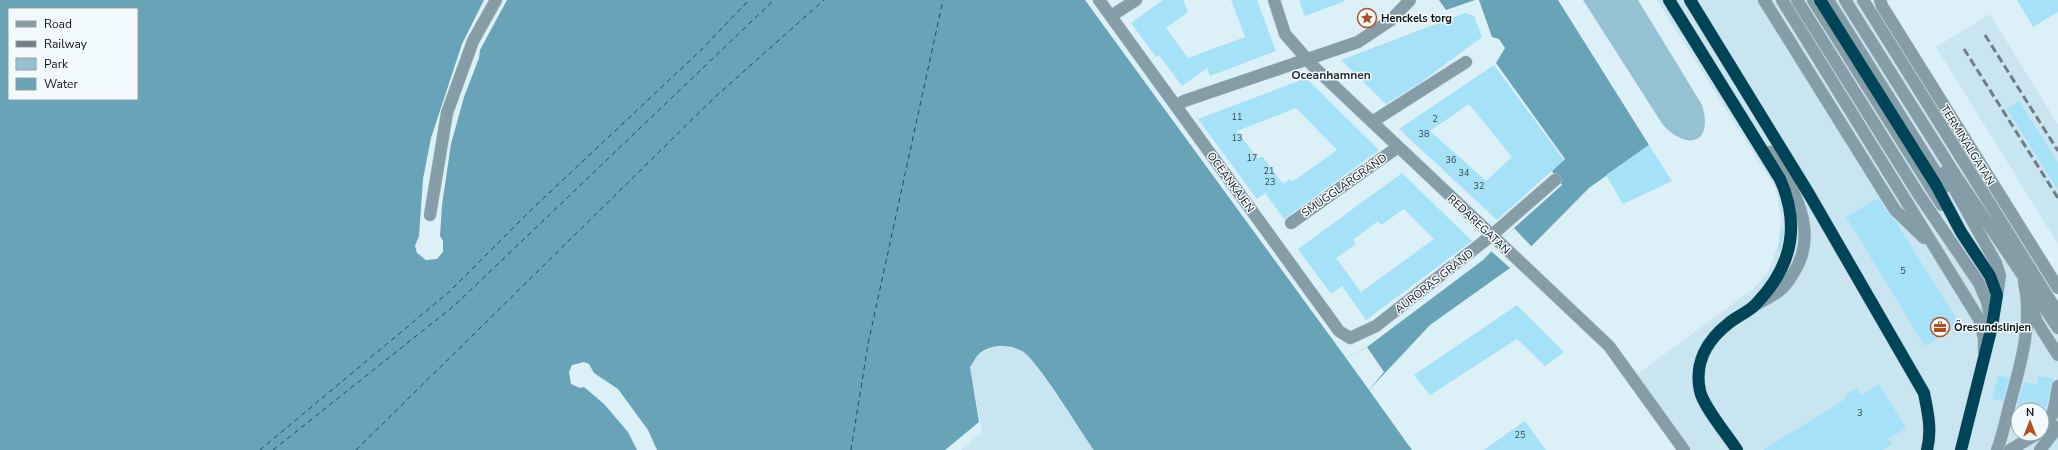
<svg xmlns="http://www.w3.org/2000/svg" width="2058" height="450" viewBox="0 0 2058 450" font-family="'Nunito Sans',sans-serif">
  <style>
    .built { fill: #c9e5f0; fill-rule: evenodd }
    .green { fill: #95c2d3 }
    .water { fill: #69a3b8; fill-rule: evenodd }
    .pier { fill: #dcf0f7 }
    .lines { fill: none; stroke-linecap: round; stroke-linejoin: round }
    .ferry { stroke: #00566c; stroke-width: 1; stroke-dasharray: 5 4; stroke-linecap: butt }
    .building { fill: #a5e1f7; fill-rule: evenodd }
    .minor-casing { stroke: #bbcdd3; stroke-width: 13 }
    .highway-casing { stroke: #bbcdd3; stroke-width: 13 }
    .minor { stroke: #859da6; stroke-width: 12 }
    .highway { stroke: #004557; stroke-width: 12 }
    .rail { stroke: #707d82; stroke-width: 3; stroke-dasharray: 8 4; stroke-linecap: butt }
    .labels { text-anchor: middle; stroke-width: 3; stroke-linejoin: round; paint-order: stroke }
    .number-label { font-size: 9px; fill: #33474e }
    .poi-label { font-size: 11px; font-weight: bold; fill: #0d1416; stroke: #f3fafd; text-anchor: start }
    .street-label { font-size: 11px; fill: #0d1416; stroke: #f3fafd }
    .neighbourhood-label { font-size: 12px; font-weight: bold; fill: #26363b; stroke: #f3fafd }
  </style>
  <rect width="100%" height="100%" fill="#dcf0f7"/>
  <path class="built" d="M1657,0h212l189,301v149h-370l-52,-75 117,-86 15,-17 10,-26 3,-28 -5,-29zM2018,410h24v24h-24z
    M1990,14l68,111v119l-122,-197z
    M1007,346l16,5 12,13 59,86h-133l21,-18 -12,-65 8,-12 15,-8z"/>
  <path class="green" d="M1583,0h55l64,105c12,39 -15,46 -39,20z"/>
  <path class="water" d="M0,0h1085l261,358 21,-11 116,-87 31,-32 48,-43 -10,-14 13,-12 -69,-96 9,-15 -6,-9 -7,-2 -13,-37h79l91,145 -60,43 -79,80 -80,57 -61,65 43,60h-318c-13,-18 -58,-92 -72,-99 -13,-7 -32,-7 -43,3 -4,3 -6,10 -9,13l9,55 -34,28h-945zM9,9h128v90h-128z
    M1439,0h36l-29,10z"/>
  <path class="pier" d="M484,0h23l-27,50 -1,8 -15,39 -13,47 -9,61 -2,31 3,5v11l-6,7 -11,1 -9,-7 -2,-7 4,-10 4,-57 8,-41 31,-94z
    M1514,228l18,19 -22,21 -19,-17z
    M1367,347l17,25 -15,18 -23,-32z
    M584,362l5,2 5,9 24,16 30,41 9,20h-20l-9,-18 -24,-28 -20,-17 -4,1 -9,-4 -2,-12 3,-7z"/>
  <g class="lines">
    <path class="ferry" d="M260,450l189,-158 83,-83 168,-158 49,-51
      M273,450l182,-145 319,-305
      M356,450l359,-353 109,-97
      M851,450l17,-106 75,-344"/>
  </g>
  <path class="building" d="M1163,0h20l5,12 -22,16 22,30 57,-21 -14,-37h26l19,51 -66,25 -3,-8 -25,18 -23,-31 -3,2 -25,-34z
    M1299,0h46v1l-40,15z
    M2017,0h41v12l-25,15z
    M1465,13l9,3 8,21 -62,46 -34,21 -45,-44z
    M1494,65l70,95 -67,60 -98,-91zM1469,104l43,53 -26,24 -56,-50z
    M1306,78l73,72 -95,69 -19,-26 -8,6 -59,-80zM1296,108l41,42 -45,32 -2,-3 -7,5 -21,-28 -4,3 -21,-28z
    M2019,101l39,62v27l-51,-81z
    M1649,145l23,36 -49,23 -17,-29z
    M1402,173l70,68 -106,79 -24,-34 -11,8 -33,-45zM1404,209l30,30 -73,53 -25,-34 20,-14 -3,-4 25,-19 3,4z
    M1878,198l11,16 7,8 64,103 -35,21 -79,-129z
    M1782,228l2,1 -4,23h-2z
    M1517,305l47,47 -19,14 -28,-27 -87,56 -16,-20z
    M1998,375l11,3 -6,23 -11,-2z
    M2039,376l15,3 -3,6 -5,25h-15v-2l-14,-3 7,-23 13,3z
    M1879,384l27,44 -18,11 4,5 -10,6h-119l84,-52 -2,-3 11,-7 5,7z
    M1525,421l21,29h-62z"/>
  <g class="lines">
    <g class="minor-casing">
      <path id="minor" d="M1099,0l240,331 11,7 26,-12 116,-91 63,-55
        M1274,0l11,34 28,32 296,280 75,104
        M1764,0l131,210 29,28
        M1782,0l197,319 5,19v14
        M1797,0l122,195 60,88 8,19 5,23
        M1813,0l129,205
        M1828,0l117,187
        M1845,0l109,173 104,155
        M1863,0l195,313
        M1880,0l2,6 176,282
        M1111,16l25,-16
        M1176,106l8,-5 174,-59 33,-22 19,-20
        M1372,122l94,-60
        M1945,172l51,91 4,13 -3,19
        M430,215l17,-102 26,-72 23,-41
        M1291,223l107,-76
        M1757,304c7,-4 16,-8 22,-13 6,-4 11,-12 15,-19 26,-41 -1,-85 -24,-120
        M2030,304l7,18 21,33
        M2042,429c13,-11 13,-27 16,-43
        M1997,450c6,-15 9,-32 13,-47 11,-40 23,-80 14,-121
        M2010,450l27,-16
        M2040,450l18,-23"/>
    </g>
    <g class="highway-casing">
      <path id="highway" d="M1669,0l111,179c21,47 12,88 -24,125 -7,8 -19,12 -27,19 -22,17 -35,40 -29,68 3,15 28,45 37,59
        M1690,0l119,194 115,199c4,20 8,37 3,57
        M1820,0l116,185 25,47 29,44 7,19 -5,31 -31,124"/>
    </g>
    <use href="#minor" class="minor"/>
    <use href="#highway" class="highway"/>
    <path class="rail" d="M1985,35l73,116
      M1964,49l94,149"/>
  </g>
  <defs>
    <g id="sight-ring" transform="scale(1)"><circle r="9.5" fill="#f3fafd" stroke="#b44f20" stroke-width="1.5"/><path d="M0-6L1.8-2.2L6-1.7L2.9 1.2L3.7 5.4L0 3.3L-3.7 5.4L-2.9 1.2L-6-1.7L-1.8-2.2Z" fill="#b44f20"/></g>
    <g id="office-ring" transform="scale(1)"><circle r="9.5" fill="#f3fafd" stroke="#b44f20" stroke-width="1.5"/><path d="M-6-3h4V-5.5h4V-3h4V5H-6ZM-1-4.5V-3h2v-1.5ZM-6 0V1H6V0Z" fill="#b44f20"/></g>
  </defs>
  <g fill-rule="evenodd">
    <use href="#sight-ring" x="1367" y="18"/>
    <use href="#office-ring" x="1940" y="327"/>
  </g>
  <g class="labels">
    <g class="number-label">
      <text x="1237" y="120">11</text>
      <text x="1435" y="122">2</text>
      <text x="1424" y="137">38</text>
      <text x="1237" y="141">13</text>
      <text x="1252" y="161">17</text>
      <text x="1451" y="163">36</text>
      <text x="1269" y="174">21</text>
      <text x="1464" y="176">34</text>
      <text x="1270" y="185">23</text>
      <text x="1479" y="189">32</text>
      <text x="1903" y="274">5</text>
      <text x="1860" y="416">3</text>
      <text x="1520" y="438">25</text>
    </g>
    <g class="poi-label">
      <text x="1381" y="22">Henckels torg</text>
      <text x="1954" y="331">Öresundslinjen</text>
    </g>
    <g class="street-label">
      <text transform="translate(1968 145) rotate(58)" y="4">TERMINALGATAN</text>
      <text transform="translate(1231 182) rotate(54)" y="4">OCEANKAJEN</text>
      <text transform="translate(1344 185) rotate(-35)" y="4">SMUGGLARGRÄND</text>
      <text transform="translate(1479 224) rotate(43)" y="4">REDAREGATAN</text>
      <text transform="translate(1434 281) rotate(-38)" y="4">AURORAS GRÄND</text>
    </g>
    <g class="neighbourhood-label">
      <text x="1331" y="79">Oceanhamnen</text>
    </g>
  </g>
  <rect x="8" y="8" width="130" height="92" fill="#f3fafd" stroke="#979ea1"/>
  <rect x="16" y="21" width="20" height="6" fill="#859da6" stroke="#979ea1"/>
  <text x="44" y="28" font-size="12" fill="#0d1416">Road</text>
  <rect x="16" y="41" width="20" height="6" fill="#707d82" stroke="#979ea1"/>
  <text x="44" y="48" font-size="12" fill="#0d1416">Railway</text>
  <rect x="16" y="58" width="20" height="12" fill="#95c2d3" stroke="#979ea1"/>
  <text x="44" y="68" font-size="12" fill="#0d1416">Park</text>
  <rect x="16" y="78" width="20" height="12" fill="#69a3b8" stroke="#979ea1"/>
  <text x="44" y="88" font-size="12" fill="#0d1416">Water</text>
  <g transform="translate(2030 422)"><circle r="19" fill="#f3fafd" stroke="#979ea1"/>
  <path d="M0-3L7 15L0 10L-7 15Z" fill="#b44f20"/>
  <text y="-6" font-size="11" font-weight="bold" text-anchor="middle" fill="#0d1416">N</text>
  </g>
</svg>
